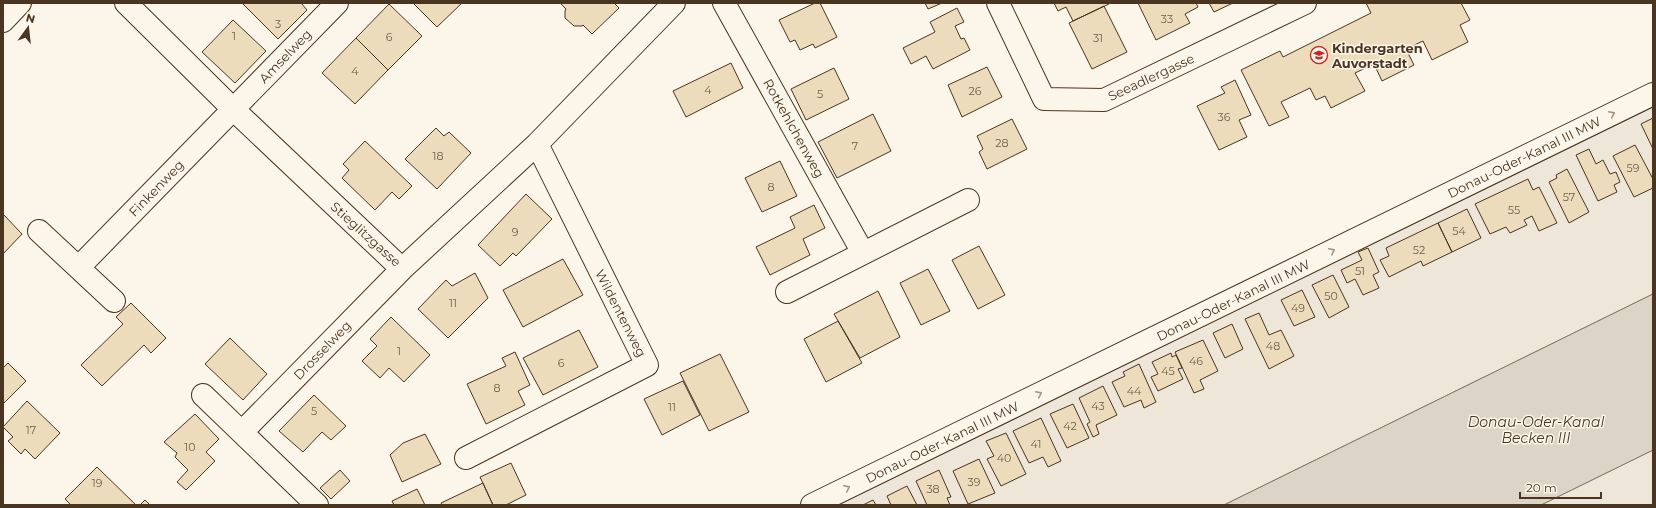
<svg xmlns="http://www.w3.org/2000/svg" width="1656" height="508" viewBox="0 0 1656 508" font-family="Montserrat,sans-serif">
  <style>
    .green { fill: #ede6d9; stroke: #887966 }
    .water { fill: #dcd4c6; stroke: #887966 }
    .building { fill: #ecdcbc; stroke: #4a3520 }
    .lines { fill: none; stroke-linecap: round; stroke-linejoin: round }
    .street-casing { stroke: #4a3520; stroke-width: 24 }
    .street { stroke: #fbf6e9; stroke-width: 22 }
    .oneway { stroke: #a29684 }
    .labels { text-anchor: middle; stroke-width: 3; stroke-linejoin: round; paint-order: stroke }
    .number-label { font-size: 11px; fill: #725f47 }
    .poi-label { font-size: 13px; font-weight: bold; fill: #4a3520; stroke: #fbf6e9; text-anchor: start }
    .street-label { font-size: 13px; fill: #4a3520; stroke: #fbf6e9 }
    .water-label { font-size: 14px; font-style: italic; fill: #4a3520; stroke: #fbf6e9 }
  </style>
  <rect width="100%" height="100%" fill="#fbf6e9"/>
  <path class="green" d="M1653,107v187l-429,211h-386z
    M1653,450v55h-112z"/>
  <path class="water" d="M1653,294v156l-112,55h-317z"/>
  <path class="building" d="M242,3h59l6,7 -29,29z
    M413,3h49l-25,24z
    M560,3h54l5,5 -27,26 -9,-9 -1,1h-8l-9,-8v-7l1,-2z
    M815,3h5l17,34 -22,11 -2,-4 -13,6 -5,-10 -5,2 -11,-22z
    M925,3h17l-14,6z
    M1054,3h55v1l-36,17 -7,-14 -8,4z
    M1138,3h58l2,4 -13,7 5,9 -34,17z
    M1209,3h24l-19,9z
    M1366,3h95l9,17 -10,5 8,17 -36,18 -9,-19 -17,8 8,16 -32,16 -8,-17 -19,9 10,18 -34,17 -6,-12 -9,4 -6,-12 -29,14 8,15 -20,9 -28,-56 39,-19 3,6 88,-44z
    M389,4l33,32 -34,34 -32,-32z
    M1104,6l23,46 -35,17 -23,-46z
    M957,8l7,14 -9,4 6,13 3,-1 6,12 -37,19 -7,-13 -15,8 -8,-16 32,-16 -5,-10z
    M233,20l33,31 -31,32 -33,-31z
    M356,38l32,32 -33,34 -33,-31z
    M731,63l12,25 -57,29 -13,-26z
    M987,67l15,30 -40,20 -14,-32z
    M834,68l15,31 -43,21 -15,-31z
    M1235,80l16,35 -12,5 8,17 -28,13 -22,-44 28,-13 -4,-6z
    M873,114l18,37 -54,27 -19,-36z
    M1653,118v31l-12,-25z
    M1012,119l15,30 -40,20 -8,-17 4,-3 -6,-13z
    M436,128l8,8 5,-4 22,21 -34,36 -32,-30z
    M365,141l47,45 -13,13 -7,-7 -17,18 -33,-32 7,-8 -6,-6z
    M1635,145l18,34v9l-19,9 -21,-41z
    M1589,149l7,15 7,-4 7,14 6,-2 4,10 -6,3 3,7 -19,9 -22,-46z
    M780,161l17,35 -35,16 -17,-34z
    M1567,169l22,43 -20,11 -20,-41 8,-4 -1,-3z
    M1528,179l5,11 6,-3 18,36 -18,8 -7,-15 -8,4 3,5 -17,8 -4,-6 -16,7 -15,-30z
    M526,194l26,25 -36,37 -3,-3 -13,13 -22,-21z
    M814,205l11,23 -22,11 7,16 -40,20 -14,-28 39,-19 -5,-11z
    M1467,209l14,29 -29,14 -14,-29z
    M3,214l19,20 -19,20z
    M1438,223l14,29 -29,14 -2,-5 -32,16 -9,-17 9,-4 -3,-8z
    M979,246l26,49 -27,14 -26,-49z
    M1368,248l11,24 -6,3 6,13 -16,7 -8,-16 -8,4 -6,-13 21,-10 -4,-8z
    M563,259l20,36 -60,32 -20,-37z
    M928,269l22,42 -29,14 -21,-42z
    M475,273l13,25 -40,40 -30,-29 28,-29 6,6z
    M1333,275l16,32 -20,11 -17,-33z
    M1302,290l13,27 -21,9 -13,-26z
    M878,291l22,46 -40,21 -26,-44z
    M131,303l35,35 -15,15 -7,-8 -42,41 -21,-21 42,-41 -7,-7z
    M1259,313l10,22 12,-5 13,26 -25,13 -24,-50z
    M391,317l39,38 -26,27 -15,-14 -9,10 -18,-17 15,-15 -7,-7z
    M838,321l24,42 -36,19 -22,-43z
    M1232,324l11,25 -18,9 -12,-25z
    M579,330l19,37 -55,28 -20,-37z
    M230,338l37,36 -24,26 -38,-36z
    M1203,340l15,31 -18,9 4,9 -10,4 -19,-41z
    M515,352l15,33 -12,6 7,14 -39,19 -19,-40 39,-18 -4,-8z
    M1171,353l1,4 4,-2 6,13 -4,1 5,10 -25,12 -7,-14 7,-3 -6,-12z
    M720,354l29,58 -40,19 -29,-58z
    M8,363l18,18 -23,23v-36z
    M1139,364l17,38 -12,6 -3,-8 -17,7 -12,-25 13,-6 -2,-4z
    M683,381l17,34 -38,20 -18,-36z
    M1103,386l14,29 -21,10 3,9 -6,3 -6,-13 3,-2 -11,-24z
    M314,395l32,31 -15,14 -9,-8 -19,20 -24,-21z
    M27,401l33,32 -25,26 -10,-10 -4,5 -13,-13 5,-4 -10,-10z
    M1073,404l16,34 -22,10 -17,-34z
    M195,414l24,25 -13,13 9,9 -29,29 -9,-8 11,-12 -13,-13 2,-4 -13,-11z
    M1041,418l20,43 -13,6 -5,-10 -14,6 -16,-32z
    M1006,433l20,41 -25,12 -14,-27 7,-3 -8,-15z
    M425,434l16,30 -39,18 -12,-27 13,-12z
    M979,459l16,34 -27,11 -15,-33z
    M511,463l15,32 -20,10h-13l-13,-28z
    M97,467l39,38h-65l-6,-6z
    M340,470l10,11 -19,18 -11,-11z
    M939,470l12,27 -4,1 3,7h-23l-11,-24z
    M483,483l10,22h-51l-1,-2z
    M907,486l10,19h-26l-4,-9z
    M417,489l8,16h-31l-2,-4z
    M145,500l5,5h-10z
    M873,500l3,5h-13z"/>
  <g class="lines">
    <g class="street-casing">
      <path id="street" d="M126,3l107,106 169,160 135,-125 137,-141
        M724,3l139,250
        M998,3l46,96 60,1 201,-97
        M3,21l17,-18
        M39,231l75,70
        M79,267l258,-264
        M787,292l181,-92
        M203,395l114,110
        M242,432l160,-163
        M466,458l181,-93 -110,-221
        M812,505l841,-411"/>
    </g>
    <use href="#street" class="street"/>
  </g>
  <defs><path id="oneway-chevron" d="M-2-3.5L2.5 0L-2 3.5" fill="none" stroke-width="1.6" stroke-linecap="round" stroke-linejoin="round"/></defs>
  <g class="oneway">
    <use href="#oneway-chevron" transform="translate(1612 114) rotate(-26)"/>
    <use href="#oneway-chevron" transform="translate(1332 251) rotate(-26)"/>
    <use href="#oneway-chevron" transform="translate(1039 394) rotate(-26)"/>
    <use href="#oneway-chevron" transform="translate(847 488) rotate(-26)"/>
  </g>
  <defs>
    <g id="school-ring" transform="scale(0.9)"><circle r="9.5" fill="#fbf6e9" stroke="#c62828" stroke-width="1.5"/><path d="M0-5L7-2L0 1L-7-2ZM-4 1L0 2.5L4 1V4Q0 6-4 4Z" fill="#c62828"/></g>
  </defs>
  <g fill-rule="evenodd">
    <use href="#school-ring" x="1319" y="55"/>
  </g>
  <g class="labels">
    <g class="number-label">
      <text x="1167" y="23">33</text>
      <text x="278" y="28">3</text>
      <text x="234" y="40">1</text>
      <text x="389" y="41">6</text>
      <text x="1098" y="42">31</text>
      <text x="355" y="75">4</text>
      <text x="708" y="94">4</text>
      <text x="975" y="95">26</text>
      <text x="820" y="98">5</text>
      <text x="1224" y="121">36</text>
      <text x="1002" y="147">28</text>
      <text x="855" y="150">7</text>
      <text x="438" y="160">18</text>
      <text x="1633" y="172">59</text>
      <text x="771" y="191">8</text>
      <text x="1569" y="201">57</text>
      <text x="1514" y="214">55</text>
      <text x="1459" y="235">54</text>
      <text x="515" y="236">9</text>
      <text x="1419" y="254">52</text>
      <text x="1360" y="275">51</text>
      <text x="1331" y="300">50</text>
      <text x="453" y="307">11</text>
      <text x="1298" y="312">49</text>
      <text x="1273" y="350">48</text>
      <text x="399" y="355">1</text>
      <text x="1196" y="365">46</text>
      <text x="561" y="367">6</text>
      <text x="1168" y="375">45</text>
      <text x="497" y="392">8</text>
      <text x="1134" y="395">44</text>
      <text x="1098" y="410">43</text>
      <text x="672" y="411">11</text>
      <text x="314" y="415">5</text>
      <text x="1070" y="430">42</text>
      <text x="31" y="434">17</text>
      <text x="1036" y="448">41</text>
      <text x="190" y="451">10</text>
      <text x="1004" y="462">40</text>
      <text x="974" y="486">39</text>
      <text x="97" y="487">19</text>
      <text x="933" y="493">38</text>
    </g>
    <g class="poi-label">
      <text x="1332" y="53">Kindergarten<tspan x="1332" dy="15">Auvorstadt</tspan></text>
    </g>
    <g class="street-label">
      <text transform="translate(285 56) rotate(-46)" y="5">Amselweg</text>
      <text transform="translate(1151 77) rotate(-25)" y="5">Seeadlergasse</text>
      <text transform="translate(794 128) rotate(61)" y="5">Rotkehlchenweg</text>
      <text transform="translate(1524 157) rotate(-26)" y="5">Donau-Oder-Kanal III MW</text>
      <text transform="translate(156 188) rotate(-46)" y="5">Finkenweg</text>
      <text transform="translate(366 234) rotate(42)" y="5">Stieglitzgasse</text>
      <text transform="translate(1233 300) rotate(-26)" y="5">Donau-Oder-Kanal III MW</text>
      <text transform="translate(621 313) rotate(63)" y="5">Wildentenweg</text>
      <text transform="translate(322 350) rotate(-46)" y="5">Drosselweg</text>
      <text transform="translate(942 442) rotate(-26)" y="5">Donau-Oder-Kanal III MW</text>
    </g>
    <g class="water-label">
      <text x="1536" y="427">Donau-Oder-Kanal<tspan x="1536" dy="16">Becken III</tspan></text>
    </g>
  </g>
  <rect width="1656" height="508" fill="none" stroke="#4a3520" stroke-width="8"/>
  <g transform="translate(28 28) rotate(15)" stroke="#fbf6e9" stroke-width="3" paint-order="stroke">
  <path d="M0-3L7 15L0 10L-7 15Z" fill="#4a3520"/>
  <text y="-6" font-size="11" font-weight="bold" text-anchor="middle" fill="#4a3520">N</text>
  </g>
  <path d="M1520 492v6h81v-6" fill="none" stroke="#4a3520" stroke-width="2"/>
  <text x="1526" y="492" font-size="12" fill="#4a3520" stroke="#fbf6e9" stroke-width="3" paint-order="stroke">20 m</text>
</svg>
